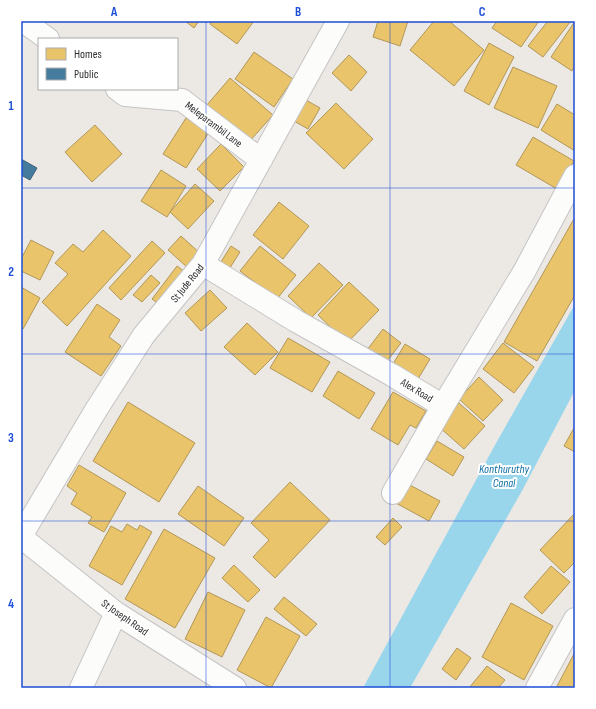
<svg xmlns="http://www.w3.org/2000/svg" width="596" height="709" viewBox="0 0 596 709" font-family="'Sofia Sans Condensed',sans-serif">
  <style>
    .water { fill: #99d6ec }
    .homes { fill: #e9c46a; stroke: #b19758 }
    .public { fill: #457b9d; stroke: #3e647c }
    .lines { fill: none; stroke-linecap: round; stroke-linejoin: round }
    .street-casing { stroke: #c5c4c5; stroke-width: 24 }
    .street { stroke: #fcfcfb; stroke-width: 22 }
    .grid { fill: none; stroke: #1d4ed8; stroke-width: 1; stroke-opacity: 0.55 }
    .labels { text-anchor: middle; stroke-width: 4; stroke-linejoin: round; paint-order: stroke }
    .street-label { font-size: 11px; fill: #2e2e2e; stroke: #fff }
    .water-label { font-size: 12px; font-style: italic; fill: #0d6fa3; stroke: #fff }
    .neatline { fill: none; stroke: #1d4ed8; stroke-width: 1.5 }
    .grid-label { font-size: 13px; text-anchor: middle; font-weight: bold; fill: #1d4ed8 }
  </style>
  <rect width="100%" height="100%" fill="#ece8e4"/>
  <path class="water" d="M575,304v86l-52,99 -113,199h-47l132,-243z"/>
  <path class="homes" d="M185,21h14l-5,7z
    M212,21h42l-17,23 -27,-20z
    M378,21h30l-8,25 -27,-9z
    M434,21h15l35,29 -30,36 -44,-36z
    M497,21h42l-18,26 -29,-19z
    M548,21h23l-28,36 -15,-11z
    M575,21v44l-3,6 -21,-14z
    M489,43l25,14 -25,48 -25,-14z
    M254,52l39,27 -19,28 -39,-28z
    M349,55l18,17 -16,19 -19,-18z
    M513,67l44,19 -19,42 -44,-20z
    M230,78l43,37 -25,28 -42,-37z
    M306,100l14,8 -12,21 -14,-8z
    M336,103l37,36 -29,30 -38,-36z
    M557,104l18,11v36l-34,-21z
    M186,118l23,14 -23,36 -23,-14z
    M95,125l27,29 -30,28 -27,-30z
    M533,137l41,24 -17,28 -41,-24z
    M221,144l23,23 -24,24 -23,-22z
    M161,170l25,16 -19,31 -26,-16z
    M195,184l19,17 -26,28 -18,-17z
    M279,202l30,24 -26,33 -30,-24z
    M575,217v78l-38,66 -33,-19z
    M103,230l28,26 -64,70 -25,-24 26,-28 -13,-11 18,-19 10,8z
    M181,236l21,19 -13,14 -21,-19z
    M31,240l23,12 -14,28 -19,-9v-12z
    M152,241l13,12 -44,47 -12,-12z
    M231,246l9,6 -12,19 -9,-6z
    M260,246l36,29 -19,24 -37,-28z
    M319,263l24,22 -32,33 -23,-22z
    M177,266l12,9 -25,33 -12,-9z
    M151,275l9,8 -18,19 -9,-7z
    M349,282l30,28 -32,33 -29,-28z
    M21,287l19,11 -17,31 -2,-2z
    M210,290l17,18 -26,23 -16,-18z
    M97,304l23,16 -11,17 12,9 -20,30 -36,-24z
    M247,323l31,29 -23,23 -31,-28z
    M383,329l18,14 -16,21 -18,-14z
    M288,338l42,24 -18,30 -42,-24z
    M503,343l31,24 -20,26 -31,-24z
    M405,344l25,15 -12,20 -25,-15z
    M338,371l37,22 -16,26 -36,-23z
    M479,377l24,23 -20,21 -24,-22z
    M393,392l33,19 -10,17 -6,-3 -12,20 -27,-16z
    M128,402l67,41 -36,59 -66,-41z
    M459,403l26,23 -21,23 -26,-23z
    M574,428l1,1v23l-11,-6z
    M437,441l27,16 -11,19 -27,-17z
    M79,465l47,28 -22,39 -16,-9 4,-6 -21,-13 6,-11 -10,-7z
    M290,482l40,38 -55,58 -22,-21 16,-17 -18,-17z
    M404,482l36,19 -11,20 -35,-19z
    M198,486l46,32 -20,28 -46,-32z
    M575,513v49l-11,11 -24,-23z
    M393,518l9,9 -17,18 -9,-8z
    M127,524l10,6 3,-5 12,7 -30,53 -33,-19 22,-40 11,6z
    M164,529l51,29 -40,70 -50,-29z
    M234,565l26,25 -12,12 -26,-24z
    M551,566l19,16 -28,32 -18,-17z
    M208,592l37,18 -23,47 -37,-18z
    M284,597l33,27 -11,12 -32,-27z
    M511,603l42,23 -29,54 -42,-23z
    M266,617l34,19 -29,52 -34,-18z
    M457,648l14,10 -15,22 -14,-11z
    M575,652v36h-19z
    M487,666l18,14 -7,8h-29z"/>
  <path class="public" d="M21,159l16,9 -7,12 -9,-5z"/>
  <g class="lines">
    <g class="street-casing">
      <path id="street" d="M23,21l25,18
        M117,89l8,6 57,5 79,60
        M203,264l93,57 96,54 51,31 82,-136 50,-94
        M393,493l50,-87
        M21,536l75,-126 48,-75 59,-71 135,-243
        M21,537l95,76 119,75
        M81,688l35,-75
        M537,688l38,-69"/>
    </g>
    <use href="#street" class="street"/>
  </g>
  <path class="grid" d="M206,21v667M390,21v667M21,188h554M21,354h554M21,521h554"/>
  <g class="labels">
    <g class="street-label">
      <text transform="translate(214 124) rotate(37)" y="4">Meleparambil Lane</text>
      <text transform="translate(187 283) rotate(-51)" y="4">St Jude Road</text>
      <text transform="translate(417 390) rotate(31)" y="4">Alex Road</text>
      <text transform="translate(125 617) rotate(35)" y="4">St Joseph Road</text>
    </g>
    <g class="water-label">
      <text x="504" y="473">Konthuruthy<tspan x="504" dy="14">Canal</tspan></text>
    </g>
  </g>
  <rect width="596" height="709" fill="none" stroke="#ffffff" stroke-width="44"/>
  <rect x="38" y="38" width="140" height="52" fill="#ffffff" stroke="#ababab"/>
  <rect x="46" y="48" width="20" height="12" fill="#e9c46a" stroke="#ababab"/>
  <text x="74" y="58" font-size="12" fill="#2e2e2e">Homes</text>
  <rect x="46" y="68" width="20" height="12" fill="#457b9d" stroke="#ababab"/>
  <text x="74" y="78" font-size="12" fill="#2e2e2e">Public</text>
  <rect x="22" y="22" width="552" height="665" class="neatline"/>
  <g class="grid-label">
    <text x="114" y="16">A</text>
    <text x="298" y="16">B</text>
    <text x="482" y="16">C</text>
    <text x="11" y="110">1</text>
    <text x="11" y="276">2</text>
    <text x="11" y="442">3</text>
    <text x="11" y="608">4</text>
  </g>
</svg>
